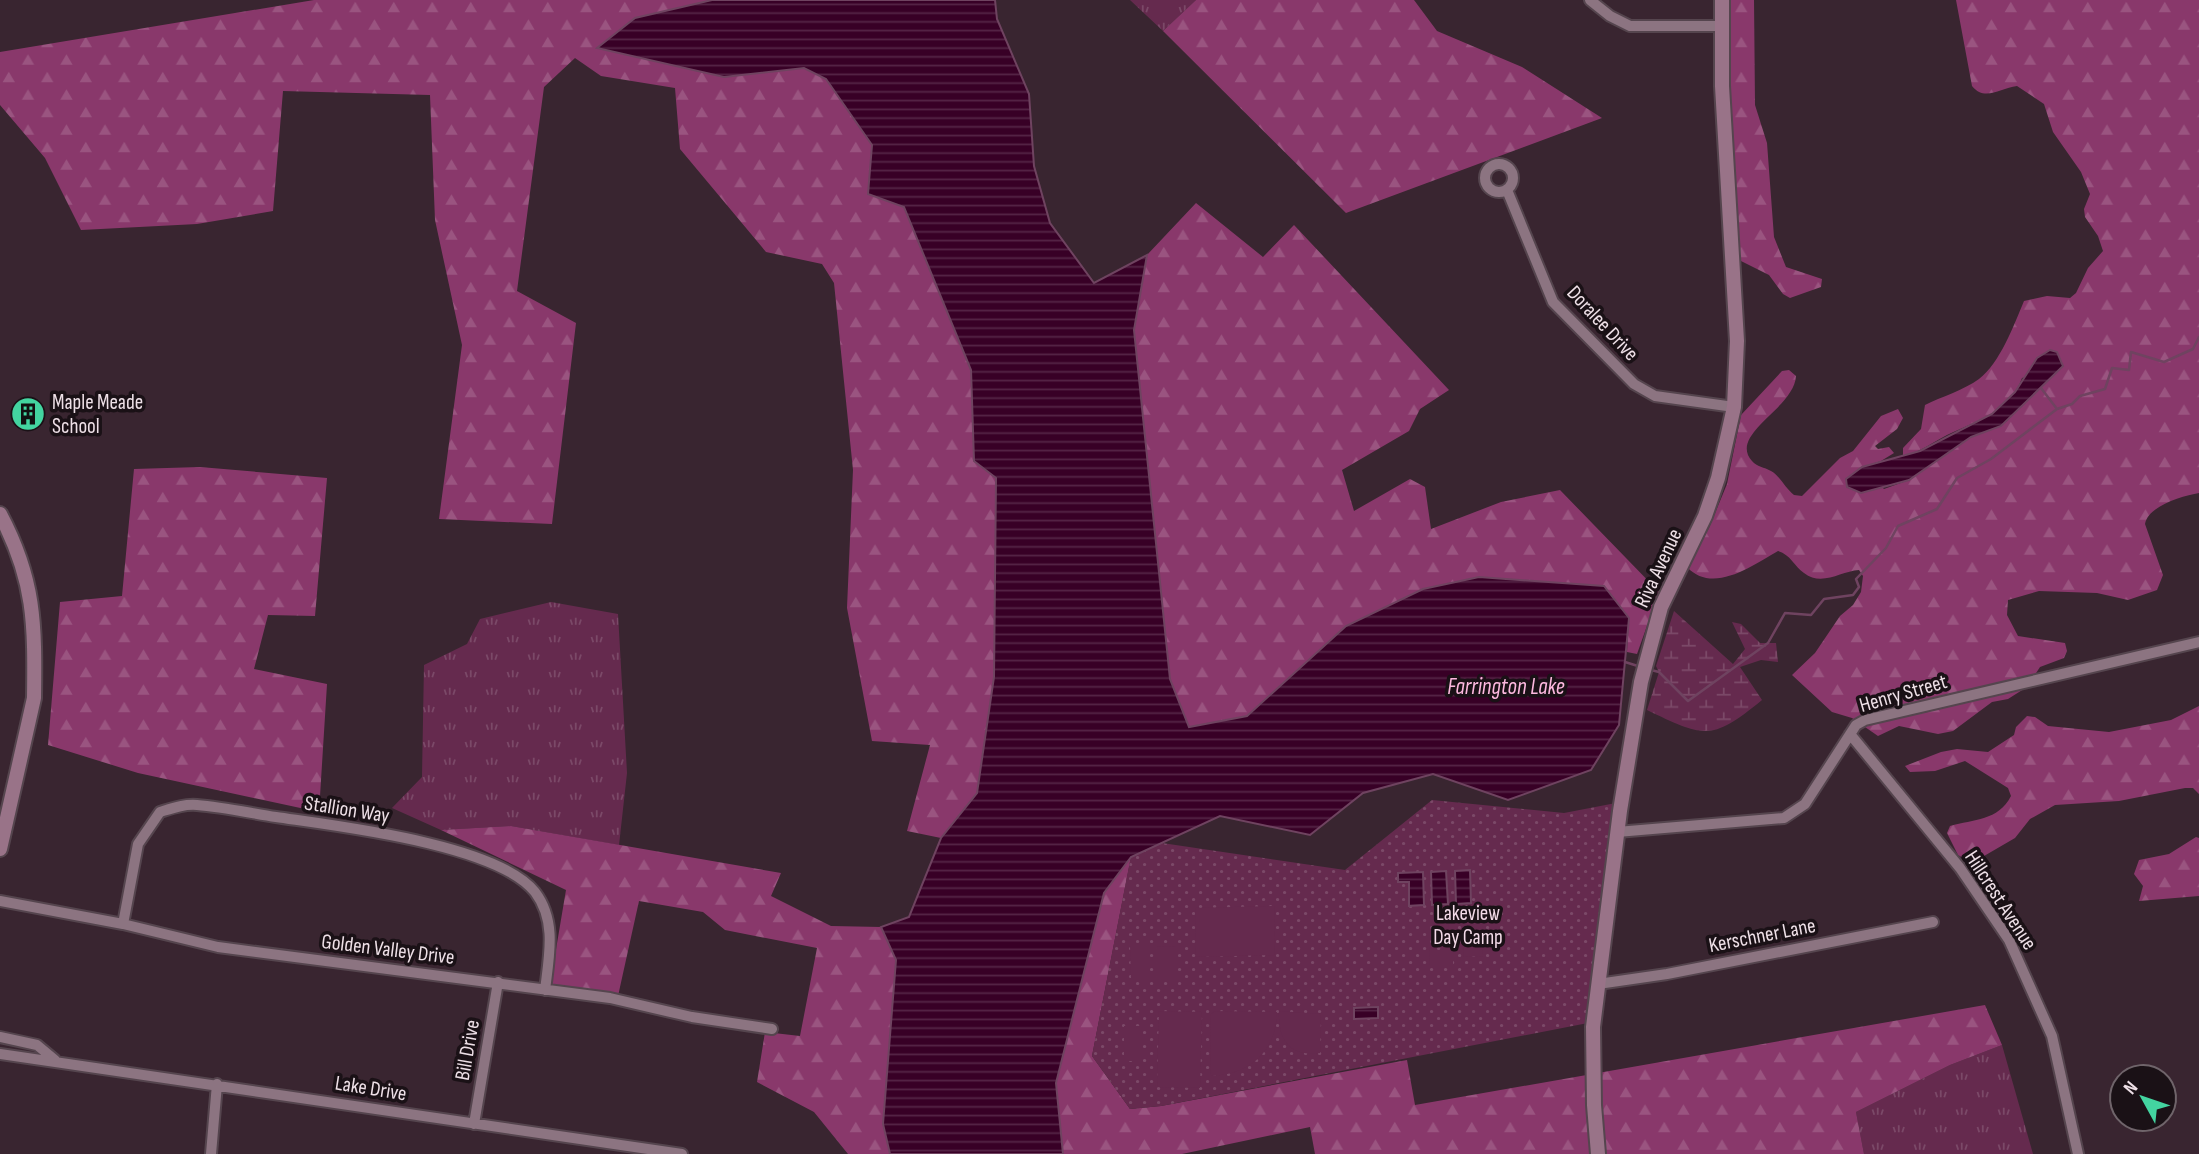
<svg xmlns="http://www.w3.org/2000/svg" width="2199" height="1154" viewBox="0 0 2199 1154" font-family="'Sofia Sans Condensed',sans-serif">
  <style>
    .grass { fill: url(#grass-tufts) }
    .forest { fill: url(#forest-firs) }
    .wetland { fill: url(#wetland-marsh) }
    .park { fill: url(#park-dots) }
    .garden { fill: #652a4e }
    .water { fill: url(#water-rules); stroke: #6f4360; stroke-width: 2 }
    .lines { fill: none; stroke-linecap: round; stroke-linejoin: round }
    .stream { stroke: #6f4360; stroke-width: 2.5 }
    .street-casing { stroke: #55454e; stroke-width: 14 }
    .secondary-casing { stroke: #55454e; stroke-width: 18 }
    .street { stroke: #8c7481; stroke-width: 10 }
    .secondary { stroke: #997388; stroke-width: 14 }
    .labels { text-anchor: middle; stroke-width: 7; stroke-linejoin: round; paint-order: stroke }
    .street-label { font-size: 21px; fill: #eee0e7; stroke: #1a1116 }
    .poi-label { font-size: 21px; fill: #eee0e7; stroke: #1a1116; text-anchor: start }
    .park-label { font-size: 21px; fill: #f3dbe8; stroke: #1a1116 }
    .water-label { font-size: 23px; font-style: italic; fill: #fdb8df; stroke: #1a1116 }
  </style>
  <defs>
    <pattern id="grass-tufts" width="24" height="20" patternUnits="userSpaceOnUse" patternTransform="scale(1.75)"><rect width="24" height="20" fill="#652a4e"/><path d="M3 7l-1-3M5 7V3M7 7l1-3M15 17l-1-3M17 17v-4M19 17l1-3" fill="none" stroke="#7b4968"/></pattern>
    <pattern id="forest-firs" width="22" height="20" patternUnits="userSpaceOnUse" patternTransform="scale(1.75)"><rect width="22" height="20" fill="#89386b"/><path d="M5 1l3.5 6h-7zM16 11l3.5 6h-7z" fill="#9a5480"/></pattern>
    <pattern id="wetland-marsh" width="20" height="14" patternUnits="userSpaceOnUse" patternTransform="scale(1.75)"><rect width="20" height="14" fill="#652a4e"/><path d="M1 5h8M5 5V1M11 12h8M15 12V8" fill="none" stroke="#7b4968"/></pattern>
    <pattern id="park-dots" width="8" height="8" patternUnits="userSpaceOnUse" patternTransform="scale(1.75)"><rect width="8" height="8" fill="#652a4e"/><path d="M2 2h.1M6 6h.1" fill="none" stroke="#7b4968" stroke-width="1.8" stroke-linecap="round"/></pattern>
    <pattern id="water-rules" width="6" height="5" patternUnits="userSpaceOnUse" patternTransform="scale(1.75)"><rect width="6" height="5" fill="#380026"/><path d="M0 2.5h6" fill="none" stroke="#552546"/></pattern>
  </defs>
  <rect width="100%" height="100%" fill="#392530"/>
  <path class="grass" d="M1130,0h66l-33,31z
    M551,602l67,12 9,159 -8,72 -108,-19 -70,4 -49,-22 30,-31 2,-112 43,-21 13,-25z
    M2002,1045l31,109h-169l-8,-42 94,-47z"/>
  <path class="forest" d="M314,0h398l-77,18 88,59 81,-9 22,11 46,66 -4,49 36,13 67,163 3,91 22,17 -2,199 -17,116 -36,45 -34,-7 23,-86 -58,-4 -25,-133 6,-138 -19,-187 -12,-19 -56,-12 -86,-103 -5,-61 -74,-12 -26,-18 -31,29 -27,204 59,32 -24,201 -113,-5 23,-174 -27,-125 -5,-125 -147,-4 -10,120 -76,13 -116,6 -36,-72 -45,-53v-53z
    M1196,0h218l23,31 85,36 80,51 -256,95 -183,-182z
    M1726,0h28l1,105 12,38 7,94 12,30 36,12 -1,8 -31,11 -7,-4 -14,-19 -28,-14 -6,-23z
    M1956,0h243v493c-17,3 -51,13 -54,31l18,51 -6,15 -29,10 -31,-7 -58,-2 -31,9 -1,15 11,21 47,7 2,8 -3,7 -24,9 -13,20 -19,12 -16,3 -39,29 -15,3 -39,-8 -21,10 -26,-18 -20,-6 -40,-37 23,-22 25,-37 13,-11 8,-13 2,-16 -4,-6c-18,1 -37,17 -55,3 -10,-7 -13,-18 -26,-22 -25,14 -65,44 -91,16l22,-39 18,-44 14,-69 41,-44 7,-1 7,6c-2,33 -68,58 -44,85 5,6 12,6 19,10 9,5 14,17 23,24l8,1 38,-38 13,-7 28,-35 17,-7 5,9 -6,11 -22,17 3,3 11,-2 5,6 -13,8 -19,6 22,22 25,-9 62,-43 35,-15 57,-56 -41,12c-12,34 -46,43 -75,57 -15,8 -27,17 -44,21v-8l18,-19 4,-24c16,-8 39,-15 54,-26 21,-16 35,-54 45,-78l23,-5 23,2 6,-5 12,-25 15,-17 -5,-15 -13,-19 -1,-8 6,-15 -9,-22 -28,-40 -9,-28 -27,-18c-17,2 -32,16 -45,0z
    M1196,203l67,54 31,-32 155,165 -29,19 -11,22 -67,39 12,41 56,-32 15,8 6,42 70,-27 59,-12 99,102 -22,62 -10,-2 2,-34 -283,8 -99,90 -58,11 -19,-48 -36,-349 13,-75z
    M200,467l127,11 -12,138 -47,-1 -14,54 73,15 -8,128 -181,-39 -90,-28 12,-143 62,-6 12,-127z
    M2199,706v88l-6,-6h-8l-66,13 -64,4 -25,14 -15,19 -43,25 -14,-8 -11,-22 3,-7c24,-7 48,-5 61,-30l-3,-8 -43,-27 -30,10 -25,1 -5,-6 36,-14 16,-3 31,3 26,-17 2,-8 11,-11 8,1 13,9 61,6 62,-12z
    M511,826l270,47 -10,23 60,30 50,1 15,33 -13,164 7,30h-42l-34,-42 -57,-30 8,-50 35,4 17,-88 -92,-18 -22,-18 -64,-11 -21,95 -68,-11 16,-95 -125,-60z
    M2196,837l3,1v58l-60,5 4,-15 -9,-12 5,-14 30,-6z
    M1131,857l-39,199 38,53 31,-3 246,-46 8,45 570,-100 17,40 -52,20 -94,47 8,42h-549l-5,-27 -128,27h-119l-7,-71 48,-190z"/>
  <path class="wetland" d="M1674,611l59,53 12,-15 -13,-27 9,2 19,19h16l2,19 -17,-2 -21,7 22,33c-50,41 -57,38 -115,10l12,-38 -3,-6z"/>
  <path class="park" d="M1432,800l132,13 52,-10 -23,219 -432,84 -31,3 -38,-53 39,-200 31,-13 183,27z"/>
  <path class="garden" d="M1274,906l1,49 -79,2 -1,-49z
    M1433 928a8 8 0 1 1 16 0a8 8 0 1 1-16 0Z
    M1463,926h19l1,30 -19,1z
    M1130,946h20v32h-19z
    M1176,946v32h-19v-31z
    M1429,950h24v15h-23z
    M1159,1011l43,1 -2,76 -43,-1z
    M1215,1011l62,1c-1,40 -27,63 -67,64l1,-62z
    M1279,1011l42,3 -1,39c-31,4 -42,-14 -41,-42z
    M1124,1026h17v35h-17z"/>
  <path class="water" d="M712,0h283l2,19 32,75 5,72 16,57 44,60 53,-28 -13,75 36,349 19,48 58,-11 99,-90 77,-37 56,-12 125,9 25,32 -10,107 -28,45 -83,30 -75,-26 -70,19 -53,42 -90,-19 -89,41 -27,36 -48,190 7,71h-173l-7,-30 13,-164 -15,-33 28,-10 32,-79 36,-45 17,-116 2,-199 -22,-17 -3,-91 -67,-163 -36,-13 4,-49 -46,-66 -22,-11 -80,9 -127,-29 38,-30z
    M2050,350l7,2 6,14 -62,60 -30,11 -62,43 -48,13 -14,-6 -1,-8 16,-12 58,-16 72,-37 23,-22 22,-34z
    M1470,870l1,33 -15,1 -1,-33z
    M1446,871l2,33 -16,1 -1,-33z
    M1423,872l1,33 -15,1v-24h-11v-9z
    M1378,1007v11l-24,1v-11z"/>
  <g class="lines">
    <path class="stream" d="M2041,388l16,21
      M1625,662l16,5
      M1651,670l8,2 29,29 80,-58 17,-30 26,2 13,-16 29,-4 6,-8 -3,-8 30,-31 12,-22 39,-17 20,-31 34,-19 66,-50 15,-5 8,-8 25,-7 7,-21 17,2 2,-18 33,10 29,-13 6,-12"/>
    <g class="street-casing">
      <path id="street" d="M1590,0l20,16 20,10h92
        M1485 178a14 14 0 1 1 28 0a14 14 0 1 1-28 0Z
        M1507,190l46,112 81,82 21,12 79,11
        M1850,734l110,134 49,72 43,96 26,118
        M1617,832l167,-14 21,-14 51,-79 9,-5 334,-78
        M0,901l123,23 95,23 392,51 82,19 80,12
        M123,924l15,-80 22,-32c13,-4 24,-8 37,-7 26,2 53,8 79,12 61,9 221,27 259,75 22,29 14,64 10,98
        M1598,984l69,-10 266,-52
        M0,1037l37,8 18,15
        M0,1054l682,100
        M474,1124l24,-142
        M211,1154l6,-70"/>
    </g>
    <g class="secondary-casing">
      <path id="secondary" d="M0,514c35,66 35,110 34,184l-34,151
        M1598,1154l-4,-49 -1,-78 27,-216 21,-129 20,-75 44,-91 13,-38 16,-71 3,-66 -15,-255v-86"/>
    </g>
    <use href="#street" class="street"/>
    <use href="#secondary" class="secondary"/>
  </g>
  <defs>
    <g id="building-disc" transform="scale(1.75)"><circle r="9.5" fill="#43d4a0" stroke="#1a1116"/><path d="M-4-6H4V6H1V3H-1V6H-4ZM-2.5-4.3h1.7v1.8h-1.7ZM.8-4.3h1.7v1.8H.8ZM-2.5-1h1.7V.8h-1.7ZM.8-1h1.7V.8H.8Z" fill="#111"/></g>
  </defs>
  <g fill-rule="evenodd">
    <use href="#building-disc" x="28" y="414"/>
  </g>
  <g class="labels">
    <g class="street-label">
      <text transform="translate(1603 323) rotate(47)" y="7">Doralee Drive</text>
      <text transform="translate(1658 568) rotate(-65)" y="7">Riva Avenue</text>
      <text transform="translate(1903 693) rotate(-16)" y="7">Henry Street</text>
      <text transform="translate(347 809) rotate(9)" y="7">Stallion Way</text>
      <text transform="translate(2001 900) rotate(57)" y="7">Hillcrest Avenue</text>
      <text transform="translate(1762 935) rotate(-11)" y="7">Kerschner Lane</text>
      <text transform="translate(388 949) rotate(7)" y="7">Golden Valley Drive</text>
      <text transform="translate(467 1050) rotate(-80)" y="7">Bill Drive</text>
      <text transform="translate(371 1088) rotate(9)" y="7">Lake Drive</text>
    </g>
    <g class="poi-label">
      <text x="52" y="409">Maple Meade<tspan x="52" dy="24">School</tspan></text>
    </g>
    <g class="park-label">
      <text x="1468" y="920">Lakeview<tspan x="1468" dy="24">Day Camp</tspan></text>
    </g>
    <g class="water-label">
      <text x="1506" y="694">Farrington Lake</text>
    </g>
  </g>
  <g transform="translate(2143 1098) rotate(310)"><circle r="33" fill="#1a1116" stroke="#6f646a" stroke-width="2"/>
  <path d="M0-5L12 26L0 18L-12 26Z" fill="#43d4a0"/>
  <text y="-10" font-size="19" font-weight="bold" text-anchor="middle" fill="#eee0e7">N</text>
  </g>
</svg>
